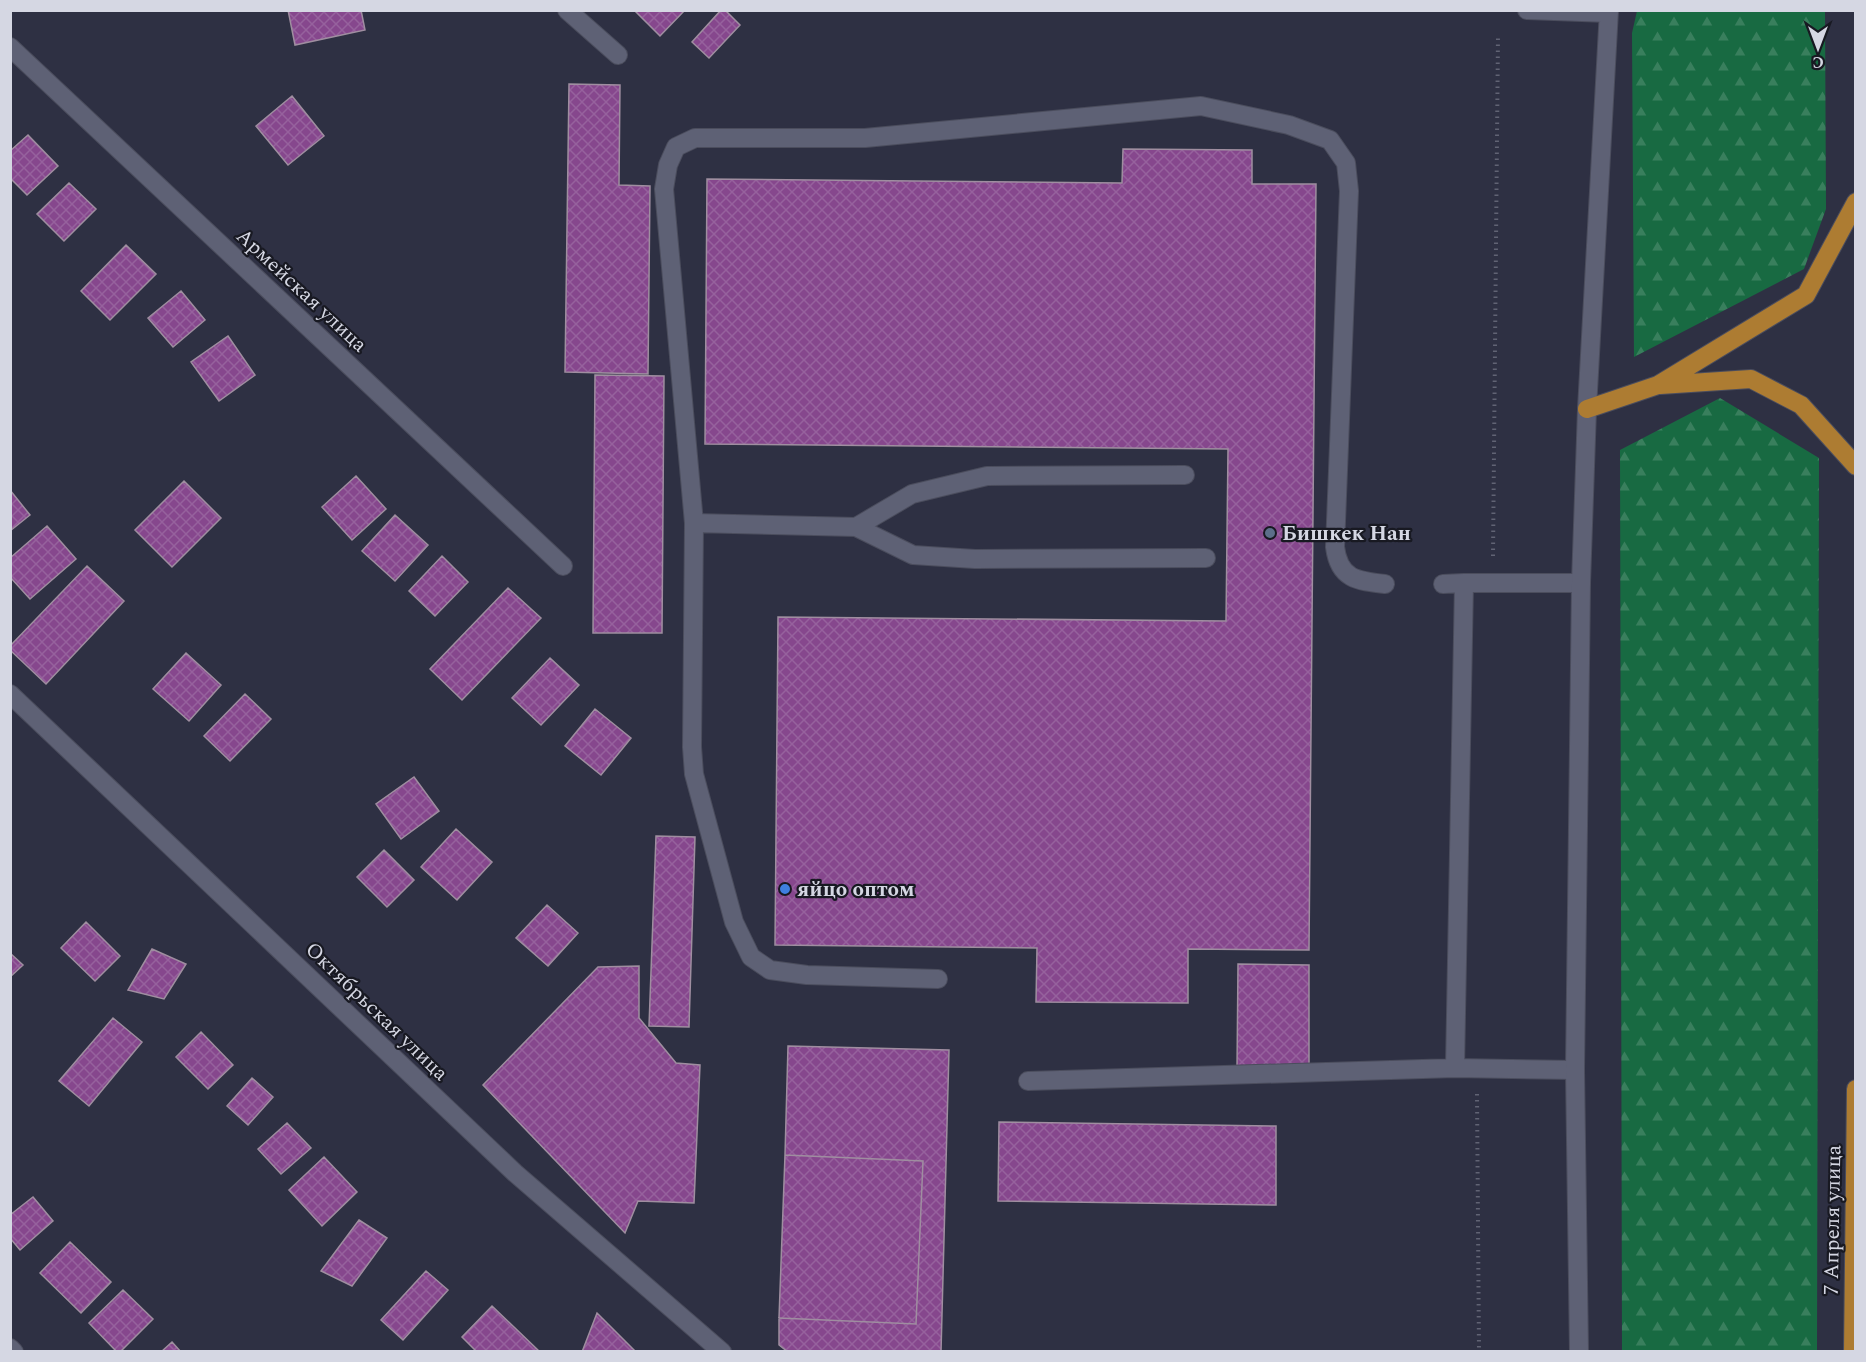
<svg xmlns="http://www.w3.org/2000/svg" width="1866" height="1362" viewBox="0 0 1866 1362" font-family="Spectral,serif">
  <style>
    .forest { fill: url(#forest-firs) }
    .building { fill: url(#building-cross-hatch); stroke: #9f8ea0; stroke-width: 1.5 }
    .lines { fill: none; stroke-linecap: round; stroke-linejoin: round }
    .lane-casing { stroke: #4b4d5d; stroke-width: 20 }
    .street-casing { stroke: #4b4d5d; stroke-width: 20 }
    .primary-casing { stroke: #4b4d5d; stroke-width: 20 }
    .path { stroke: #616374; stroke-width: 4; stroke-dasharray: 1.5 4.5; stroke-linecap: butt }
    .lane { stroke: #5e6175; stroke-width: 18 }
    .street { stroke: #5e6175; stroke-width: 18 }
    .primary { stroke: #ad7c32; stroke-width: 18 }
    .service-dot { fill: #5c6f8a; stroke: #181922; stroke-width: 2 }
    .shop-dot { fill: #3f7fe0; stroke: #181922; stroke-width: 2 }
    .labels { text-anchor: middle; stroke-width: 4.5; stroke-linejoin: round; paint-order: stroke }
    .street-label { font-size: 21px; fill: #d5d7e3; stroke: #181922 }
    .poi-label { font-size: 21px; font-weight: bold; fill: #d5d7e3; stroke: #181922; text-anchor: start }
  </style>
  <defs>
    <pattern id="forest-firs" width="22" height="20" patternUnits="userSpaceOnUse" patternTransform="scale(1.5)"><rect width="22" height="20" fill="#186a42"/><path d="M5 1l3.5 6h-7zM16 11l3.5 6h-7z" fill="#397f5d"/></pattern>
    <pattern id="building-cross-hatch" width="8" height="8" patternUnits="userSpaceOnUse" patternTransform="scale(1.5)"><rect width="8" height="8" fill="#86478d"/><path d="M0 0l8 8M0 8l8-8" fill="none" stroke="#96619d"/></pattern>
  </defs>
  <rect width="100%" height="100%" fill="#2e3043"/>
  <path class="forest" d="M1637,11h188l1,198 -22,60 -170,88 -2,-324z
    M1720,398l99,60 -2,893h-195l-2,-901z"/>
  <path class="building" d="M288,10h73l4,20 -70,15z
    M634,10h51l-25,26z
    M721,10h4l15,15 -31,33 -17,-16z
    M569,84l51,1 -1,100 31,1 -2,188 -83,-2z
    M292,96l32,40 -36,29 -32,-39z
    M28,135l30,31 -31,29 -17,-17v-27z
    M1123,149l129,1v34h64l-7,766 -121,-1v54l-152,-1 1,-54 -262,-3 3,-328 448,4 2,-172 -523,-5 2,-265 415,4z
    M69,183l27,26 -32,32 -27,-27z
    M126,245l30,29 -46,46 -29,-29z
    M181,291l24,29 -32,27 -25,-29z
    M228,336l27,39 -36,26 -28,-39z
    M595,375l69,1 -2,257h-69z
    M356,476l30,33 -34,31 -30,-33z
    M184,481l37,37 -49,49 -37,-37z
    M10,490l20,25 -20,16z
    M395,515l33,30 -33,36 -33,-30z
    M47,526l29,33 -46,40 -20,-22v-19z
    M442,556l26,26 -33,34 -26,-25z
    M87,566l37,35 -78,83 -36,-34v-4z
    M508,588l33,30 -79,82 -32,-31z
    M186,653l35,32 -32,36 -36,-32z
    M550,658l29,27 -38,40 -29,-27z
    M245,694l26,25 -41,42 -26,-25z
    M595,709l36,29 -30,37 -36,-29z
    M414,777l25,34 -38,28 -25,-35z
    M456,829l36,33 -35,38 -36,-33z
    M656,836l39,1 -6,190 -40,-1z
    M384,850l30,30 -27,27 -30,-30z
    M547,905l31,28 -30,33 -32,-28z
    M86,922l34,34 -25,25 -34,-33z
    M152,949l34,15 -22,35 -36,-9z
    M10,953l13,12 -13,12z
    M1238,964l71,1v105h-72z
    M639,966v52l37,45 24,2 -6,138 -56,-2 -13,32 -142,-148 115,-118z
    M113,1018l29,24 -53,64 -30,-25z
    M201,1032l32,33 -25,24 -32,-32z
    M788,1046l161,4 -8,302h-153l-9,-7v-27l137,6 7,-163 -138,-6z
    M252,1078l21,19 -25,28 -21,-19z
    M999,1122l277,4v79l-278,-4z
    M287,1123l24,25 -30,26 -23,-25z
    M785,1155l138,6 -7,163 -137,-6z
    M324,1157l33,35 -35,34 -33,-36z
    M33,1197l20,24 -33,29 -10,-12v-23z
    M359,1220l28,18 -35,48 -31,-15z
    M70,1242l41,40 -30,31 -41,-40z
    M426,1271l22,19 -45,50 -22,-20z
    M123,1290l30,29 -33,33h-3l-28,-29z
    M492,1306l48,46h-63l-15,-15z
    M597,1313l39,39h-54z
    M172,1342l9,10h-20z"/>
  <g class="lines">
    <g class="lane-casing">
      <path id="lane" d="M694,523l162,4 57,28 62,4 231,-1
        M856,527l56,-33 75,-18 198,-1
        M1443,584l21,-1
        M938,979l-131,-4 -37,-5 -19,-13 -17,-35 -40,-148 -2,-27 2,-224 -30,-334 4,-24 8,-18 19,-9h170l336,-32 88,19 41,15 16,23 3,28 -14,356c4,32 22,34 50,37
        M1575,1070l-120,-2 9,-485h117
        M1028,1081l427,-13"/>
    </g>
    <g class="street-casing">
      <path id="street" d="M567,10l51,45
        M1527,10l82,3
        M10,47l553,519
        M10,694l505,479 207,179
        M10,1348l4,4
        M1579,1352l-4,-282 6,-487 6,-174 22,-399"/>
    </g>
    <g class="primary-casing">
      <path id="primary" d="M1660,385l91,-6 50,26 55,61
        M1587,409l71,-24 148,-90 50,-93
        M1853,1352l3,-263"/>
    </g>
    <path class="path" d="M1493,556l5,-521
      M1477,1094l2,258"/>
    <use href="#lane" class="lane"/>
    <use href="#street" class="street"/>
    <use href="#primary" class="primary"/>
  </g>
  <circle class="service-dot" cx="1270" cy="533" r="6"/>
  <circle class="shop-dot" cx="785" cy="889" r="6"/>
  <g class="labels">
    <g class="street-label">
      <text transform="translate(302 290) rotate(43)" y="7">Армейская улица</text>
      <text transform="translate(377 1011) rotate(44)" y="7">Октябрьская улица</text>
      <text transform="translate(1832 1220) rotate(-89)" y="7">7 Апреля улица</text>
    </g>
    <g class="poi-label">
      <text x="1282" y="540">Бишкек Нан</text>
      <text x="797" y="896">яйцо оптом</text>
    </g>
  </g>
  <rect width="1866" height="1362" fill="none" stroke="#d5d7e3" stroke-width="24"/>
  <g transform="translate(1818 48) rotate(180)" stroke="#181922" stroke-width="4.5" paint-order="stroke">
  <path d="M0-4.5L10 22L0 15L-10 22Z" fill="#d5d7e3"/>
  <text y="-9" font-size="16" font-weight="bold" text-anchor="middle" fill="#d5d7e3">С</text>
  </g>
</svg>
